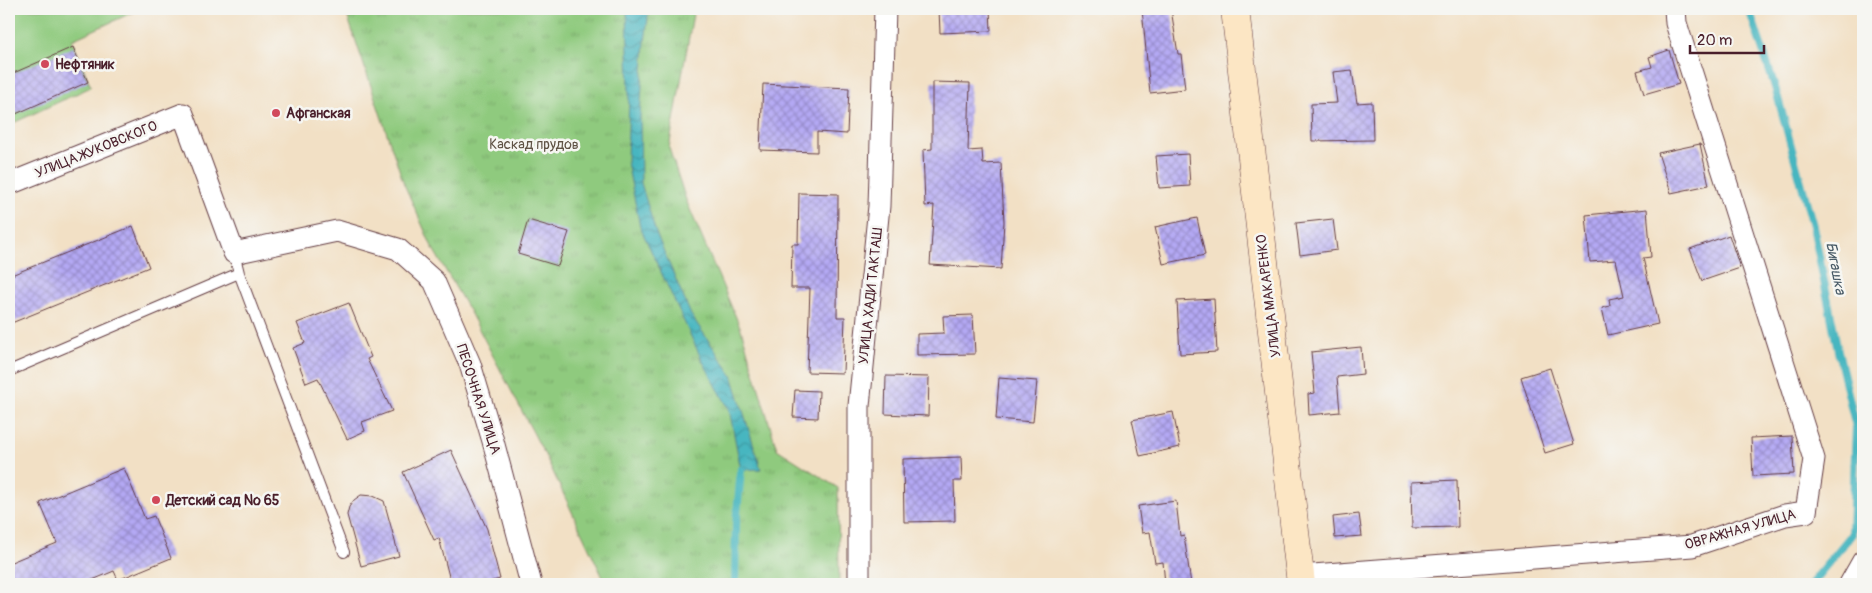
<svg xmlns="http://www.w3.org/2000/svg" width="1872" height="593" viewBox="0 0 1872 593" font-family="Pangolin,sans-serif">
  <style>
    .park { fill: url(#park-tufts); stroke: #6c7454 }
    .pitch { fill: #8fca7e; stroke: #6c7454 }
    .water { fill: url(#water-waves); stroke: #486a76 }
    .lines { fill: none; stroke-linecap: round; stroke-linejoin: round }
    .stream { stroke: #47b6c0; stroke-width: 8 }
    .building { fill: url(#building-cross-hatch) }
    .lane-casing { stroke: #633c42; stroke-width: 12 }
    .street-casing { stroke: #633c42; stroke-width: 23 }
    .secondary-casing { stroke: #633c42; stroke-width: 29 }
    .lane { stroke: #fff; stroke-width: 10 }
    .street { stroke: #fff; stroke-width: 21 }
    .secondary { stroke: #fce6c4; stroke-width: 28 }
    .poi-dot { fill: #d1495b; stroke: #f6f6f2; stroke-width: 2 }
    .labels { text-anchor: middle; stroke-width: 5; stroke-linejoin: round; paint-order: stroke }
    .poi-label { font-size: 14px; font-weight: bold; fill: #4a1f2b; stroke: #f6f6f2; text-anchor: start }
    .park-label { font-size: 14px; fill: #5f5244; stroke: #f6f6f2 }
    .street-label { font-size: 14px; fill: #4a1f2b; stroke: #f6f6f2 }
    .water-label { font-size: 15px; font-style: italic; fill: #495b67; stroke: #f6f6f2 }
  </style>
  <defs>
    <pattern id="park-tufts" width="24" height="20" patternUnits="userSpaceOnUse" patternTransform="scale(1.25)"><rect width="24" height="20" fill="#8fca7e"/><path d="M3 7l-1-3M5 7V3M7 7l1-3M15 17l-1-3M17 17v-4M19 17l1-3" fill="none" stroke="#7dad6d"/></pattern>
    <pattern id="water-waves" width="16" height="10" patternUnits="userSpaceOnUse" patternTransform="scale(1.25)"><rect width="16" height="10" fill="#47b6c0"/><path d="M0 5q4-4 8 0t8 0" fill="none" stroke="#3d939c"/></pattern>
    <pattern id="building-cross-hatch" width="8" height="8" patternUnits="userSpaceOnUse" patternTransform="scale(1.25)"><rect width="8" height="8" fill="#b4a9f4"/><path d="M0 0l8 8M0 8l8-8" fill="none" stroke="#9489c6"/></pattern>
  </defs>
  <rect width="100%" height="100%" fill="#f6f6f2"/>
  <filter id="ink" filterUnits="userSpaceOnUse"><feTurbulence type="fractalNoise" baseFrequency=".02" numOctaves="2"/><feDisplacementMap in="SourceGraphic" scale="10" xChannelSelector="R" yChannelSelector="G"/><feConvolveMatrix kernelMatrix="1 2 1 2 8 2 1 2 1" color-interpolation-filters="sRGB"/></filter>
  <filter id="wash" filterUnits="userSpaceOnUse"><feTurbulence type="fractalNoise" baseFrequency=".0096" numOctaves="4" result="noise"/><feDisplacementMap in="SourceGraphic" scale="20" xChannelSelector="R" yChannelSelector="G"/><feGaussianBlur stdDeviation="1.12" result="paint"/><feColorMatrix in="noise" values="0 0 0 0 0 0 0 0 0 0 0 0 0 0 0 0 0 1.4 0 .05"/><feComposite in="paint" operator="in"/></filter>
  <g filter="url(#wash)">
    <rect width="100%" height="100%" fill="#f2e0c5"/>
    <path class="park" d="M345,9h349l-25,139 17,52 55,129 36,120 61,39 1,96h-233l-59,-125 -76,-145 -39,-67 -28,-63z"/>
    <path class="pitch" d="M9,9h131l-68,31 19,47 -82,38z"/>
    <path class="water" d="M627,9h22l-4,33 -5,73 1,68 15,50 35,82 41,60 29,94 -20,1 -12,-61 -27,-49 -62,-133 -13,-65 2,-67z"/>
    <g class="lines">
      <path class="stream" d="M1749,9l26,78 38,139 25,125 18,76 -4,107 -41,50
        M735,584l1,-60 5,-54"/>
    </g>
    <g id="blocks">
      <path class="building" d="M939,9h51l1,22 -51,2z
        M1142,9h29l7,45h3l4,35 -35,4z
        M73,47l15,35 -79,35v-42z
        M1669,50l10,34 -35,10 -7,-23 15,-4 -3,-10z
        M1352,70l5,33 15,-1 1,38 -61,1 -1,-37 26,-1 -4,-31z
        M932,82l38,1 -2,68 14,-1 1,14 18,-1 3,59 -3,47 -71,-4 4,-60 -9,1 -2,-56 9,-1z
        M763,84l86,4 -2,46 -30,-2v20l-57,-2z
        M1700,144l9,41 -38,8 -13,-40z
        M1188,154l2,32 -31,2 -3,-32z
        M799,193l39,1 -1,123h8l-2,56 -36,-1 3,-84h-19l1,-44h6z
        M1647,209l4,48 -8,1 15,66 -50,11 -6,-27 8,-2 -1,-7 15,-3 -8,-36 -26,2 -4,-47z
        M1197,218l8,37 -42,9 -8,-37z
        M1333,219l4,31 -37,5 -4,-32z
        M528,220l41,12 -11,34 -40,-12z
        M133,226l16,41 -140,57v-48z
        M1729,235l11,33 -38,13 -12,-32z
        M1214,299l3,53 -37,2 -3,-53z
        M349,303l22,54 -4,2 25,52 -30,11 3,9 -18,8 -29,-61 -12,5 -13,-35 12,-5 -8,-20z
        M973,315l2,39 -58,1v-21l27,-1 -1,-17z
        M1361,347l2,27 -26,3 3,35 -31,3 -1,-21 7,-1 -4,-41z
        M1550,368l24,76 -29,9 -24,-76z
        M886,376l43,1 -1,39 -43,-2z
        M999,378l38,3 -4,41 -37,-3z
        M795,390l24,1 -1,27 -25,-1z
        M1173,412l7,35 -40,9 -8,-36z
        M1792,436l2,38 -41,2 -2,-38z
        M451,450l36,79 13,50 -18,5h-31l-12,-46 -5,2 -31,-68z
        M961,457l1,24h-8l1,40 -51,1 -1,-63z
        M124,468l21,51 9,-3 17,42 -53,22 -4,-9 -31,13h-74v-21l48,-20 -17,-40z
        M1457,480l1,47 -46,1 -1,-46z
        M361,495l12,1 11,5 15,55 -38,10 -14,-51 2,-8 5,-7z
        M1176,501l4,35 4,-1 7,49h-26l-2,-22 -8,1 -5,-31 -8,1 -4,-27z
        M1359,514l3,22 -27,2 -2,-21z"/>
    </g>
  </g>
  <g filter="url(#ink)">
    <use href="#blocks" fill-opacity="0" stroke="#633c42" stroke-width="1"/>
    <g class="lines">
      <g class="lane-casing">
        <path id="lane" d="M234,253l5,20 105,279
          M9,371l230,-98"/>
      </g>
      <g class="street-casing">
        <path id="street" d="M9,184l174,-70 51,139 103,-22 61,18 36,32 36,83 23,77 38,143
          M1300,576l392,-30 93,-31 21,-3 8,-53 -138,-436 -1,-14
          M859,584v-178l20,-200 6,-197
          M1850,584l13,-23"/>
      </g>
      <g class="secondary-casing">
        <path id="secondary" d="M1235,9l66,575"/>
      </g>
      <use href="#lane" class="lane"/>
      <use href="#street" class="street"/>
      <use href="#secondary" class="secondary"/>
    </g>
  </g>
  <g class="poi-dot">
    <circle cx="45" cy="64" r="5"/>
    <circle cx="276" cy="113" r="5"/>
    <circle cx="156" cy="500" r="5"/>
  </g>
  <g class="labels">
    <g class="poi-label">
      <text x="55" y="69">Нефтяник</text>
      <text x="286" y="118">Афганская</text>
      <text x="166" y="505">Детский сад № 65</text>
    </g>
    <g class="park-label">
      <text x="534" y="149">Каскад прудов</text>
    </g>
    <g class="street-label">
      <text transform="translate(96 149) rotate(-22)" y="5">УЛИЦА ЖУКОВСКОГО</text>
      <text transform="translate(870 296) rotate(-84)" y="5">УЛИЦА ХАДИ ТАКТАШ</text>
      <text transform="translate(1268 296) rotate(-97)" y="5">УЛИЦА МАКАРЕНКО</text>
      <text transform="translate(479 399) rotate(72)" y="5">ПЕСОЧНАЯ УЛИЦА</text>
      <text transform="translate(1740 529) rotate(-16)" y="5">ОВРАЖНАЯ УЛИЦА</text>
    </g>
    <g class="water-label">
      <text transform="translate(1836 268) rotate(79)" y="5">Бигашка</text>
    </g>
  </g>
  <rect width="1872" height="593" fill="none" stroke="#f6f6f2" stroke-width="30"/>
  <path d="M1690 45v8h74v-8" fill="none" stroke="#4a1f2b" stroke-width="2.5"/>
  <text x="1697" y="45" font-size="15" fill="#4a1f2b" stroke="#f6f6f2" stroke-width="4" paint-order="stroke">20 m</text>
</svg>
